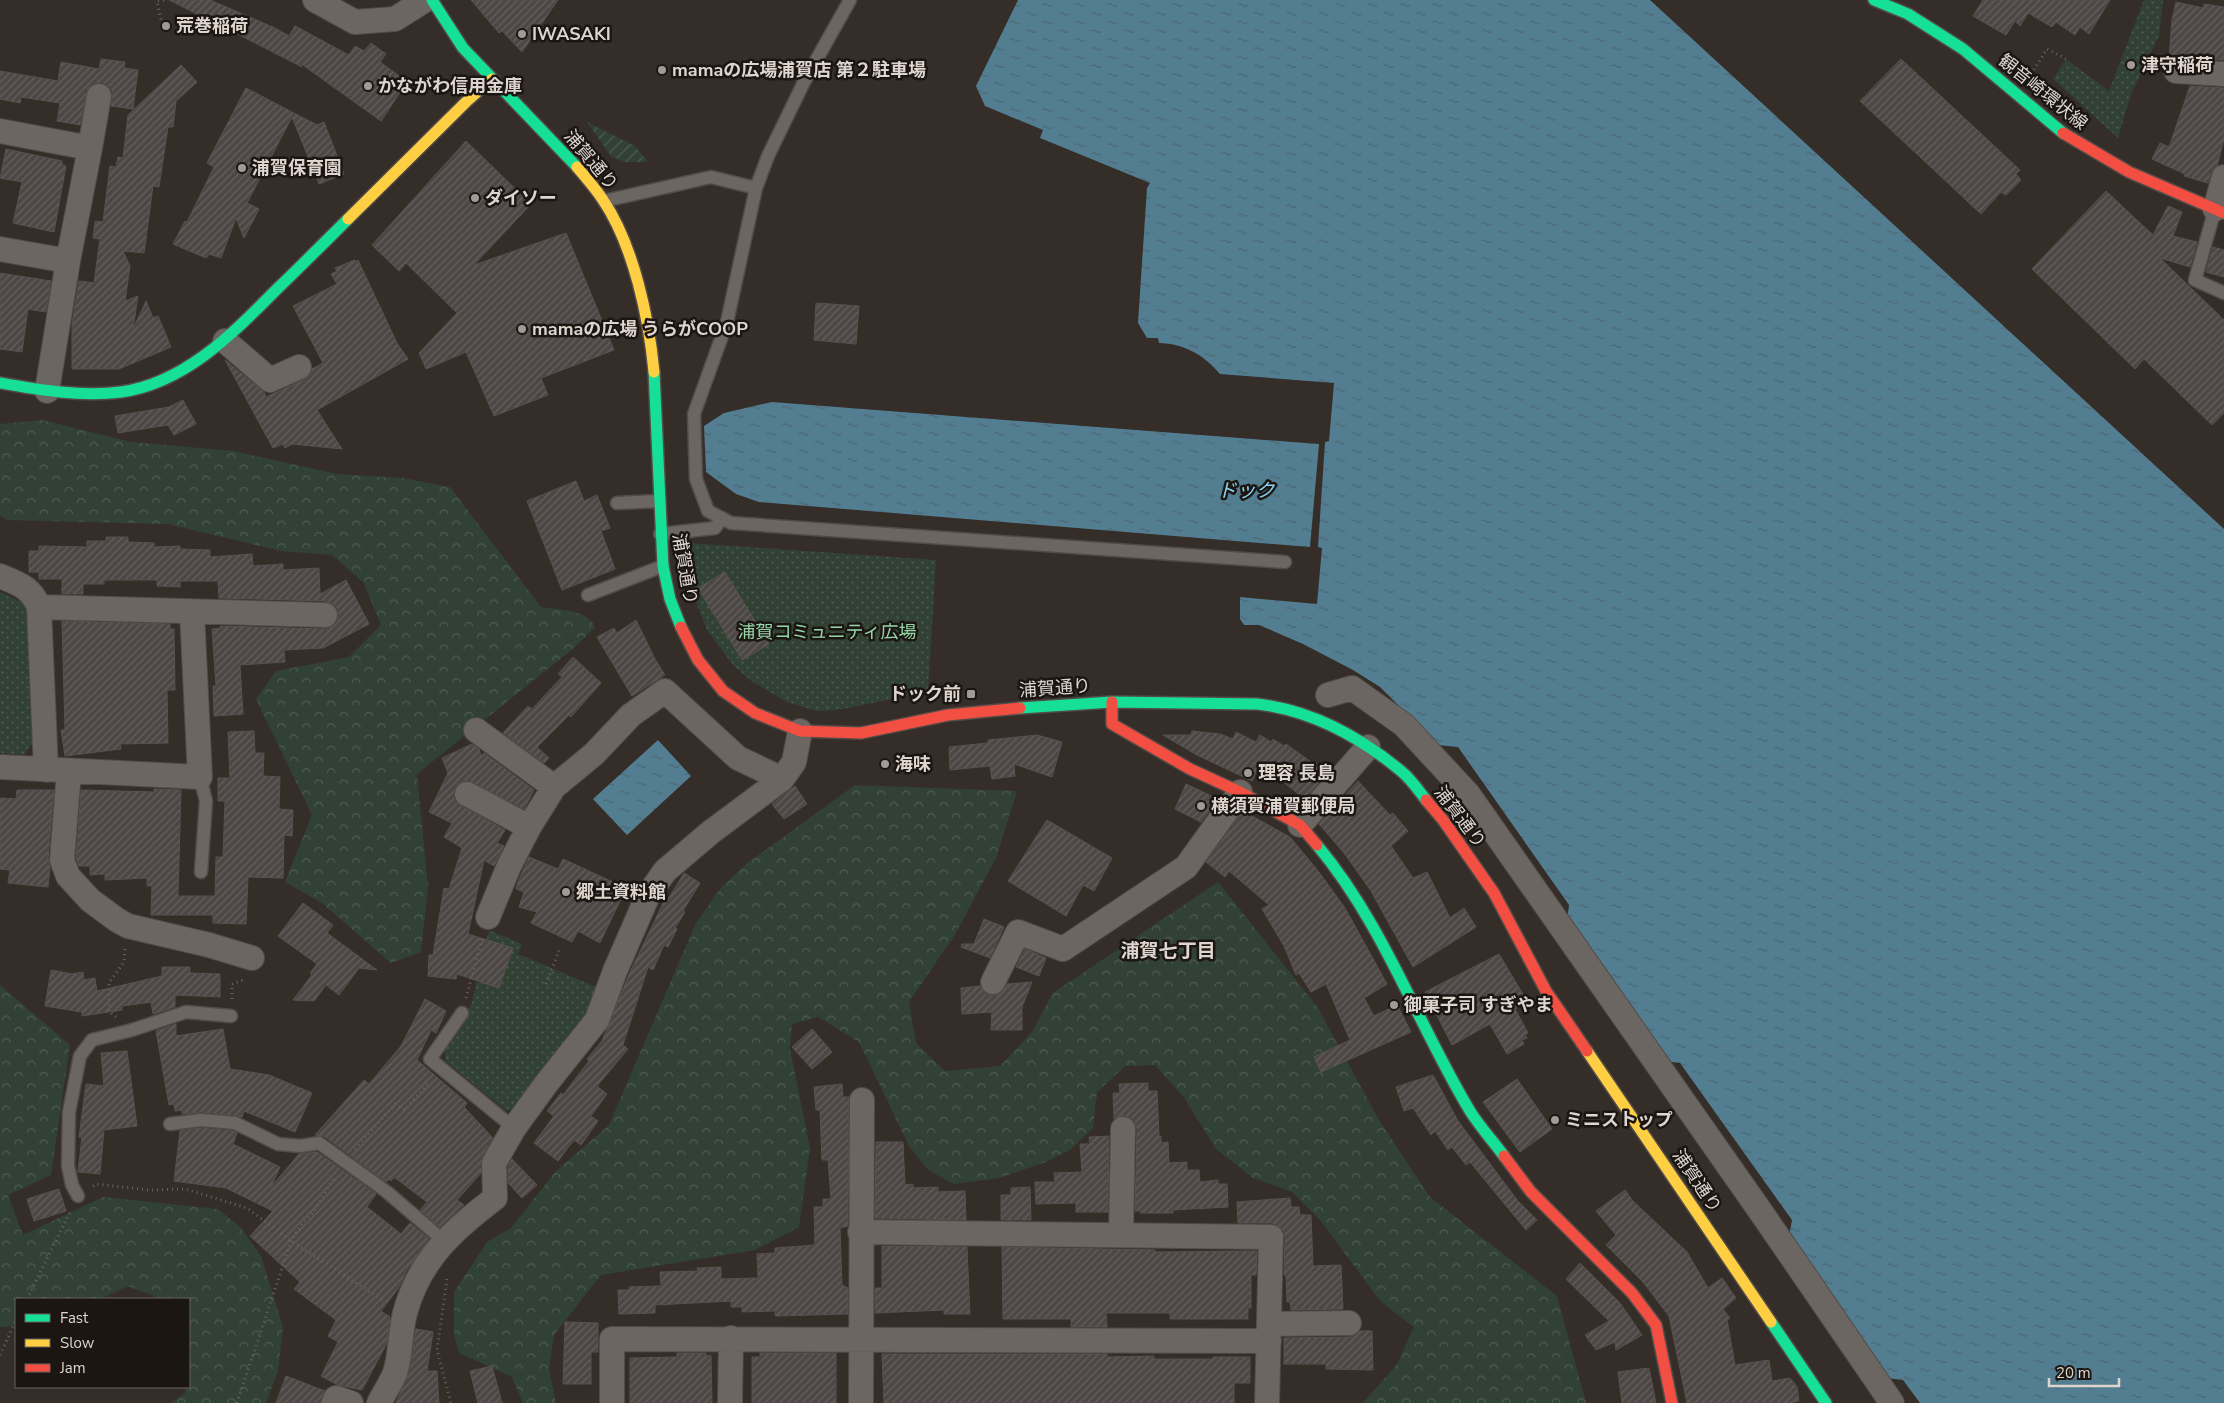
<svg xmlns="http://www.w3.org/2000/svg" width="2224" height="1403" viewBox="0 0 2224 1403" font-family="'Nunito Sans','Noto Sans JP',sans-serif">
  <style>
    .forest { fill: url(#forest-crowns) }
    .park { fill: url(#park-dots) }
    .garden { fill: url(#garden-furrows) }
    .water { fill: url(#water-ripples) }
    .building { fill: url(#building-hatch); stroke: #585150 }
    .lines { fill: none; stroke-linecap: round; stroke-linejoin: round }
    .lane-casing { stroke: #524b47; stroke-width: 15 }
    .street-casing { stroke: #524b47; stroke-width: 26 }
    .fast-casing { stroke: #524b47; stroke-width: 14 }
    .slow-casing { stroke: #524b47; stroke-width: 14 }
    .jam-casing { stroke: #524b47; stroke-width: 14 }
    .path { stroke: #6a6461; stroke-width: 3; stroke-dasharray: 1 4; stroke-linecap: butt }
    .lane { stroke: #6c6662; stroke-width: 12 }
    .street { stroke: #6c6662; stroke-width: 24 }
    .fast { stroke: #16e098; stroke-width: 11 }
    .slow { stroke: #ffcf43; stroke-width: 11 }
    .jam { stroke: #f24e42; stroke-width: 11 }
    .poi-dot { fill: #a29a95; stroke: #1c1612; stroke-width: 2 }
    .labels { text-anchor: middle; stroke-width: 5; stroke-linejoin: round; paint-order: stroke }
    .poi-label { font-size: 18px; font-weight: bold; fill: #ded5cf; stroke: #1c1612; text-anchor: start }
    .street-label { font-size: 18px; fill: #ded5cf; stroke: #1c1612 }
    .park-label { font-size: 18px; fill: #95d6a9; stroke: #1c1612 }
    .water-label { font-size: 19px; font-style: italic; fill: #86d5f6; stroke: #1c1612 }
    .neighbourhood-label { font-size: 19px; font-weight: bold; fill: #ded5cf; stroke: #1c1612 }
  </style>
  <defs>
    <pattern id="forest-crowns" width="20" height="18" patternUnits="userSpaceOnUse" patternTransform="scale(1.25)"><rect width="20" height="18" fill="#314234"/><path d="M2 6a3 3 0 1 1 6 0M12 15a3 3 0 1 1 6 0" fill="none" stroke="#4e5c50"/></pattern>
    <pattern id="park-dots" width="8" height="8" patternUnits="userSpaceOnUse" patternTransform="scale(1.25)"><rect width="8" height="8" fill="#314234"/><path d="M2 2h.1M6 6h.1" fill="none" stroke="#4e5c50" stroke-width="1.8" stroke-linecap="round"/></pattern>
    <pattern id="garden-furrows" width="10" height="10" patternUnits="userSpaceOnUse" patternTransform="scale(1.25)"><rect width="10" height="10" fill="#314234"/><path d="M-1 1l2-2M0 10L10 0M9 11l2-2" fill="none" stroke="#4e5c50"/></pattern>
    <pattern id="water-ripples" width="26" height="14" patternUnits="userSpaceOnUse" patternTransform="scale(1.25)"><rect width="26" height="14" fill="#537e91"/><path d="M2 4q2-2 4 0t4 0M15 11q2-2 4 0t4 0" fill="none" stroke="#4d6570"/></pattern>
    <pattern id="building-hatch" width="6" height="6" patternUnits="userSpaceOnUse" patternTransform="scale(1.25)"><rect width="6" height="6" fill="#4c4645"/><path d="M-1 1l2-2M0 6l6-6M5 7l2-2" fill="none" stroke="#65605f"/></pattern>
  </defs>
  <rect width="100%" height="100%" fill="#342d28"/>
  <path class="forest" d="M42,420l89,22 103,9 103,23 65,4 48,9 91,120c18,3 46,2 54,20l-21,21 -157,126 11,112 -7,66 -30,11 -69,-60 -37,-21 27,-67 -56,-116 20,-28 73,-14 32,-32 -17,-42 -32,-28 -51,-4 -114,-27 -160,-4 -7,-4v-92z
    M855,785l162,6 -21,67 -40,75 -47,69 7,41 29,28 55,-5 32,-34 21,-39 165,-111 100,126 61,112 51,77 127,99 29,107h-223l34,-39 17,-37 -33,-25 -61,-82 -28,-28 -39,-14 -37,-29 -31,-50 -30,-34 -30,1 -28,26 -4,36 -23,22 -24,12 -47,16 -45,6 -26,-14 -19,-24 -50,-104 -41,-25 -26,7 -2,25 20,99 -11,79 -44,23 -154,25 -47,60 -5,34 7,34h-33l-11,-26 -53,-24 -5,-19v-42l33,-50 24,-14 44,-56 54,-47 87,-202 24,-34 26,-25z
    M0,985l70,60 -19,130 -43,20 15,40 80,-38 115,12 22,18 21,29 22,71 -5,44 -12,32h-95l14,-10 1,-6h3v-88h-34l-1,-3 -26,-10 -28,13h-84v27l-16,1z"/>
  <path class="park" d="M2144,0h19l-4,36 -28,58 -13,44 -65,-59 13,-20 43,32z
    M688,543l248,17 -8,132 -91,18 -20,1 -30,-9 -36,-21 -18,-16 -26,-35 -18,-45z
    M0,592l27,12 6,138 -9,13 -24,-2z
    M489,930l33,14 -4,10 83,35 -6,17 -74,103 -14,2 -62,-50v-17l26,-39z"/>
  <path class="garden" d="M587,122l48,24 13,16h-24l-13,-6z"/>
  <path class="water" d="M1018,0h632l574,529v874h-304l-17,-23 -16,-2 -98,-141 3,-17 -112,-157 -15,-2 -98,-139 2,-17 -111,-158 -20,-2 -58,-58 -27,-17 -50,-26 -44,-19h-15l-4,-6v-22l77,7 5,-56 -4,-1 7,-105 4,-1 5,-58 -114,-9c-16,-19 -35,-30 -61,-31l-1,-5h-11l-9,-15 9,-135 3,-5 -110,-45 3,-8 -58,-24 -9,-20z
    M772,402l547,42 -9,103 -551,-45 -23,-8 -30,-22 -2,-46 20,-13z
    M658,740l33,36 -64,59 -34,-36z"/>
  <path class="building" d="M169,0h41l65,28 14,8 6,-10 54,29 6,-9 9,5 7,-8 15,11 -6,8 18,13 3,16 -20,30 -81,-58 2,4 -80,-41 9,-9 -20,4z
    M471,0h87l-36,52 -20,-21 -3,2z
    M1983,0h127l-21,34 -9,-7 -5,8 -19,-13 -4,5 -24,-14 -8,13 -5,-5 -9,14 -33,-19z
    M2176,2l27,6 1,-4 20,3v53l-47,-3 -8,2 3,-39z
    M101,59l24,3 -1,6 14,2 -5,39 -22,-3 1,-15 -5,-6 -6,-3 -7,1 -6,5 -8,37 -23,-4 3,-18 -39,-6 -1,6 -20,-4v-28l58,10 3,-19 38,7z
    M1901,59l119,111 -4,4 5,6 -15,15 -5,-3 -20,22 -121,-113z
    M181,65l16,17 -21,19 -3,26h-5l-9,60 -6,-1 -9,67 -21,-2 7,15 -5,35 13,-5 -5,33 13,-28 7,17 5,-2 13,31 -52,22h-47v-46l7,-42 15,2 6,-44 -7,-1 2,-17 8,1 7,-56 6,1 2,-10 5,1 5,-43z
    M2190,86l34,2v51l-7,27 -6,7 -3,10 -24,-7 1,-2 -33,-15 8,-16 9,4z
    M246,88l71,37 7,-3 20,52 -25,10 -27,-67 -45,86 12,6 -15,29 -8,-20 -15,40 -12,-4 -3,4 -33,-14 12,-23 2,1 27,-55 -7,-4z
    M466,141l65,63 -57,61 92,-32 48,117 -73,28 7,17 -54,21 -28,-64 -40,17 -7,-16 38,-40 -51,-50 -7,8 -27,-26z
    M6,149l56,12v4l4,1 -12,66 -41,-9 9,-41 -22,-4z
    M2106,191l47,44 15,-29 14,6 -9,24 24,6 -7,25 -30,-9 64,62v93l-12,12 -68,-66 -9,10 -103,-100z
    M2213,247l11,3v27l-18,-5z
    M355,260l1,2 2,-2 39,83 11,16 -91,51 25,39 -50,-5 -7,4 -2,-4 -10,4 -48,-88 39,32 2,5 39,-18 5,-4 2,-6 11,-6 -30,-57 44,-22 -6,-10 6,-3 -2,-3z
    M0,273l51,8 -5,31 -18,-3 -6,43 -22,-3z
    M816,303l43,3 -3,38 -42,-4z
    M183,400l13,24 -22,11 -6,-10 -50,8 -3,-17 54,-9z
    M576,481l8,20 13,-6 13,33 -9,3 14,38 -53,21 -35,-89z
    M106,537h22v5l26,1v4l26,-1v3l30,1v7l42,-3 1,12 30,-2v6l36,-2 1,26 26,-14 23,44 -46,24 -39,2 1,12 -45,3 3,49 -29,2 -1,-30h3l-4,-57 9,-1 -1,-2 105,3 7,-2 5,-5 2,-7 -2,-7 -5,-5 -7,-2 -106,-3 -1,-17h-38v6l-23,-1v-6h-53v4h-21v10h-21v-15h-23v-7h-10v-21h10v-5l48,1v-6h19z
    M725,572l44,72 -27,16 -44,-72z
    M636,620l19,39 10,16 -33,21 -35,-59 17,-9 3,5z
    M62,621l108,3v5h4l1,61h-8l1,53 -48,1 1,5 -56,7 -4,-26h4z
    M573,657l28,26 -30,34 -2,-2 -32,32 12,11 -5,5 -41,-30 25,-27 4,3 30,-32 -4,-3z
    M254,731l1,22h9l-1,23 17,1 -1,32 14,1 -1,26 -8,-1 -1,43 -35,-1 -2,47 -33,-1v-8h-62l1,-29h-5v-8l-42,2v-6l-15,1v-9h-11l-3,-8 5,-68 73,2v-3l27,1 -3,106h37l1,-39h7l2,-56h-7v-23h12l-2,-46z
    M1192,731l28,3 13,5 3,-7 20,10 4,-7 11,7 2,-3 11,7 2,-2 28,20 2,-2 8,8 2,-2 3,3 -24,28 -38,-30 -3,5 -7,-4 -5,11 -55,-26 -34,-20h28z
    M1037,735l25,7 -10,35 -38,-13 1,12 -23,3 -2,-13 -40,4 -1,-23 39,-4v-3z
    M472,744l7,5 2,7 3,-3 50,37 -10,19 -57,-29 -8,3 -4,5 -2,6 2,7 6,5 44,24 -8,13 7,3 -10,20 -10,-6 -16,74 45,14 -14,40 -42,-14 -1,5 -28,-3 1,-21h4l11,-67 5,1 13,-41 -18,-11 8,-14 -23,-11 19,-39 -6,-15z
    M1358,781l32,34 3,-2 15,18 -17,15 22,32 14,-6 23,46 14,-10 12,19 -63,40 -42,-76 -27,-38 -25,-29z
    M1186,784l32,15 -17,23 -26,-13z
    M795,786l12,18 -23,15 -12,-15z
    M17,790h37l-6,69 2,9 -2,19 -40,-4 2,-13 -10,-1v-71l16,1z
    M1243,811l47,26 29,35 26,36 42,76 -23,14 10,18 23,-11 14,27 -90,40 -7,-15 36,-17 -24,-56 -15,8 -12,-19 -3,2 -12,-29 -22,-37 7,-4 -40,-34 -4,6 -19,-15z
    M1047,820l65,38 -18,33 -11,-6 -17,31 -58,-35z
    M529,857l29,12 5,-10 63,29 -26,55 -22,-12 -6,11 -41,-19 6,-11 -18,-5 5,-15 -8,-3 3,-10z
    M684,873l16,10 -17,28 2,1 -10,16 2,1 -9,18 -4,-2 -11,25 -5,-3 -25,78 5,4 -31,37 10,8 -16,22 7,5 -17,24 -7,-5 -16,21 -24,-18 20,-27 -7,-5 14,-18 2,2 26,-34 -2,-2 15,-18 28,-69 35,-73 2,2z
    M303,903l30,22 -6,8 50,37 -18,-2 -20,27 -13,-10 -12,16 -21,-1 19,-25 -2,-2 7,-9 -39,-28z
    M984,919l20,8 -14,31 -29,-11 1,-3h12z
    M1025,949l21,9 -7,18 -23,-9z
    M1499,954l28,47 -12,8 13,24 -3,1 2,4 -5,2 2,4 -17,10 -17,-30 -38,21 -27,-53z
    M162,967h28v6l30,1v23l-45,-2v12l-22,7 -2,-12 -29,4v4l-40,6v-4l-37,-6 6,-36 21,4 11,-2 1,8 11,-2 2,13 65,-15z
    M1032,982l-10,25v23h-31l1,-18 -30,2 -1,-26 19,-2 6,8 8,2 7,-3 6,-9z
    M425,999l21,12 -10,22 -5,-3 -14,30 50,43 -3,4 29,31 -11,19 -1,16 -24,27 7,5 -24,22 -20,-17 7,-8 -33,-25 -3,4 -2,-2 -3,3 -62,-46 -9,-1 49,-55 5,4 32,-38z
    M176,1024v12l47,-7 7,40 39,6 43,18 -17,39 -51,-21 -2,6 -40,-5 -20,2v-4l-7,1 -1,-7 -5,1 -13,-74z
    M812,1029l20,23 -20,17 -20,-22z
    M127,1051l10,75 -33,4 -4,44 -22,-2 4,-35h-3l7,-53 18,2 -3,-33z
    M1433,1075l25,46 60,80 19,19 -11,10 -56,-68 -4,3 -14,-18 -4,3 -13,-19 -4,4 -18,-27 -9,3 -8,-24z
    M1517,1079l35,50 -32,23 -37,-50z
    M1148,1083v8h9l2,45h2v7l7,-1 1,21 18,-1v8h12l1,12 18,-2v4h9l1,23 -55,3v3h-33v-2h-5l2,-82 -2,-7 -5,-5 -7,-2 -9,4 -1,-26h7l-1,-9z
    M842,1084l1,13h6l-1,129 -8,2 2,57 6,3v26l-73,2v-5l-33,1v-5h-11v-6l-76,4v8l-36,1 -1,-24h11v-3l32,-1 -1,-14 38,-1 -1,-3 24,-1v12l37,-1 -1,-24 18,-1v-5l40,-3 -1,-38h9v-8h8l-3,-39h-6l-2,-50h-4l-2,-23z
    M201,1128l32,3 4,2 -4,11 47,23 -9,20 28,-33 18,-2 59,42 -9,13 34,27 9,-11 19,16 -22,31 -9,19 -17,22 9,6 -3,26 -25,47 -24,-5 -17,-9 17,-34 -10,-6 8,-16 -42,-31 6,-7 -50,-46 23,-25 -47,-23 -52,-7 6,-50z
    M1109,1136l-1,76h-32v-9l-40,1 -1,-22h20l-1,-9 28,-1 -2,-28h10l-1,-7z
    M876,1142h27l2,43 8,-1v4l25,-1v5l27,-1 1,29 -91,-2z
    M512,1159l25,26 -15,13 -14,-15v-17z
    M1030,1187l1,33h-30v-25h10v-7z
    M59,1189l7,22 -32,10 -7,-22z
    M1625,1190l8,11 54,51 21,36 14,-10 14,20 -13,11 7,9 -3,2 8,45 34,-5 3,21 18,-3 7,9 2,14 -10,2h-102l-18,-87 -26,-34 -37,-37 10,-10 -20,-24z
    M1290,1198l1,9h8l1,8h11l2,51 28,-1 2,44 -52,1 -1,-8h-3l-1,-27h-2l1,-38 -2,-7 -5,-4 -6,-3h-34l-1,-21z
    M882,1246l85,1 3,67h-26v-4l-69,3v-25h7z
    M1002,1247l153,3v2l102,-1 -1,24h-5v33h-3v11h-78v-6h-64l1,14h-36v-8h-68z
    M1580,1263l40,40 22,32 -26,15 -1,-8 -19,8 -11,-15 24,-14 -43,-42z
    M565,1322l33,1v29h-7v32h-28z
    M416,1329l17,3 -6,39h10l2,32h-43l14,-34z
    M1359,1331h13l1,39 -47,-1v-5h-42v-26l65,-1z
    M677,1353h29v3l5,-1 1,48h-82v-45l47,-1z
    M760,1353h76v50h-84v-46h8z
    M882,1354h225v3l47,-1v3h59v-2h37v26h-16v20h-350z
    M492,1366l10,37h-24l-8,-32z
    M1649,1368l7,35h-34l-4,-31z
    M286,1376l39,15 -4,12h-45z"/>
  <g class="lines">
    <g class="lane-casing">
      <path id="lane" d="M850,0l-46,82 -36,74 -12,32 -29,134 -33,92 2,65 12,32 23,12 554,39
        M604,201l107,-24 45,11
        M2215,209l-20,71 29,13
        M617,503l42,-2
        M660,534l55,-6 7,-10
        M588,595l75,-29
        M200,777l6,24 -5,71
        M462,1013l-32,46 84,69
        M170,1124l31,-4 34,3 43,21 22,2 19,-3 68,49 57,49
        M78,1196l-6,-11 -4,-19 1,-54 11,-56 12,-16 40,-10 54,-18 45,4"/>
    </g>
    <g class="street-casing">
      <path id="street" d="M315,0l40,22 40,-3 30,-19
        M2176,71l48,3
        M0,131l90,17 -22,113 -21,130
        M90,148l9,-52
        M2215,209l9,-32
        M0,249l68,12
        M225,341l45,39 29,-13
        M0,576c19,8 31,11 39,31l286,8
        M39,607l7,163
        M1328,695l24,-7 52,37 64,69 295,421 129,188
        M476,730l78,57
        M0,767l200,10 -8,-165
        M69,771l-7,89 6,16 22,24 27,20 11,6 81,19 43,13
        M467,794l62,33
        M1300,825l68,-78
        M488,917l21,-51 20,-39 25,-40 40,-33 37,-39 34,-24 73,67 44,21
        M993,982l25,-50 45,17 123,-82 54,-75
        M860,1232l411,5 -4,166
        M1121,1235l2,-106
        M1269,1324l80,-1
        M334,1403l2,-5 15,5
        M379,1403c5,-10 12,-20 16,-30 6,-19 5,-41 10,-60 14,-53 48,-83 90,-115l-1,-35 20,-35 32,-44 51,-64 18,-49 33,-76 17,-24 46,-39 71,-53 12,-17 6,-31
        M612,1403v-64l657,2
        M730,1403l1,-65
        M861,1403l1,-303"/>
    </g>
    <g class="fast-casing">
      <path id="fast" d="M432,0l31,48 114,119
        M1874,0l34,14 55,35 100,84
        M654,372l9,194 7,33 11,28
        M0,383c39,7 81,14 121,9 65,-9 113,-60 156,-103 24,-23 47,-46 71,-70
        M1020,708l92,-6 145,2c53,6 103,33 144,67 10,8 18,20 25,29
        M1317,845c67,80 100,178 153,266 10,16 23,30 34,45
        M1771,1322l55,81"/>
    </g>
    <g class="slow-casing">
      <path id="slow" d="M577,167c9,11 19,22 26,33 31,46 46,119 51,172
        M348,219l118,-117 26,-23
        M1587,1051l184,271"/>
    </g>
    <g class="jam-casing">
      <path id="jam" d="M2063,133l66,39 95,41
        M681,627l17,33 25,31 32,22 45,18 61,2 87,-18 72,-7
        M1112,702v22l78,45 50,23 60,33 17,20
        M1426,800l17,20 51,73 52,98 41,60
        M1504,1156l27,36 101,101 24,32 16,78"/>
    </g>
    <path class="path" d="M164,0l-7,1 5,24 17,-3
      M2031,74l16,-25 19,10
      M546,984l14,-36
      M466,998l16,-59
      M232,999v-15l11,-4
      M116,1017l-7,-6v-28l15,-21 1,-14
      M355,1149l40,-45 10,6 25,-29
      M93,1186l3,-2 53,6 36,-1 62,19 44,33 93,60
      M447,1279l-10,71 14,53
      M27,1299l44,-89
      M0,1355l16,-35
      M237,1403l54,-162 13,-20 9,-8 22,-37"/>
    <use href="#lane" class="lane"/>
    <use href="#street" class="street"/>
    <use href="#fast" class="fast"/>
    <use href="#slow" class="slow"/>
    <use href="#jam" class="jam"/>
  </g>
  <g class="poi-dot">
    <circle cx="166" cy="26" r="5"/>
    <circle cx="522" cy="34" r="5"/>
    <circle cx="2131" cy="65" r="5"/>
    <circle cx="662" cy="70" r="5"/>
    <circle cx="368" cy="86" r="5"/>
    <circle cx="242" cy="168" r="5"/>
    <circle cx="475" cy="198" r="5"/>
    <circle cx="522" cy="329" r="5"/>
    <rect x="966" y="689" width="10" height="10" rx="2.5"/>
    <circle cx="885" cy="764" r="5"/>
    <circle cx="1248" cy="773" r="5"/>
    <circle cx="1201" cy="806" r="5"/>
    <circle cx="566" cy="892" r="5"/>
    <circle cx="1394" cy="1005" r="5"/>
    <circle cx="1555" cy="1120" r="5"/>
  </g>
  <g class="labels">
    <g class="poi-label">
      <text x="176" y="32">荒巻稲荷</text>
      <text x="532" y="40">IWASAKI</text>
      <text x="2141" y="71">津守稲荷</text>
      <text x="672" y="76">mamaの広場浦賀店 第２駐車場</text>
      <text x="378" y="92">かながわ信用金庫</text>
      <text x="252" y="174">浦賀保育園</text>
      <text x="485" y="204">ダイソー</text>
      <text x="532" y="335">mamaの広場 うらがCOOP</text>
      <text x="961" y="700" text-anchor="end">ドック前</text>
      <text x="895" y="770">海味</text>
      <text x="1258" y="779">理容 長島</text>
      <text x="1211" y="812">横須賀浦賀郵便局</text>
      <text x="576" y="898">郷土資料館</text>
      <text x="1404" y="1011">御菓子司 すぎやま</text>
      <text x="1565" y="1126">ミニストップ</text>
    </g>
    <g class="street-label">
      <text transform="translate(2043 92) rotate(39)" y="6">観音崎環状線</text>
      <text transform="translate(591 160) rotate(50)" y="6">浦賀通り</text>
      <text transform="translate(685 569) rotate(80)" y="6">浦賀通り</text>
      <text transform="translate(1055 688) rotate(-4)" y="6">浦賀通り</text>
      <text transform="translate(1460 817) rotate(53)" y="6">浦賀通り</text>
      <text transform="translate(1697 1181) rotate(56)" y="6">浦賀通り</text>
    </g>
    <g class="park-label">
      <text x="827" y="638">浦賀コミュニティ広場</text>
    </g>
    <g class="water-label">
      <text x="1246" y="497">ドック</text>
    </g>
    <g class="neighbourhood-label">
      <text x="1168" y="957">浦賀七丁目</text>
    </g>
  </g>
  <rect x="15" y="1298" width="175" height="90" fill="#1c1612" stroke="#6a625e"/>
  <rect x="25" y="1314" width="25" height="8" fill="#16e098" stroke="#6a625e"/>
  <text x="60" y="1323" font-size="15" fill="#ded5cf">Fast</text>
  <rect x="25" y="1339" width="25" height="8" fill="#ffcf43" stroke="#6a625e"/>
  <text x="60" y="1348" font-size="15" fill="#ded5cf">Slow</text>
  <rect x="25" y="1364" width="25" height="8" fill="#f24e42" stroke="#6a625e"/>
  <text x="60" y="1373" font-size="15" fill="#ded5cf">Jam</text>
  <path d="M2049 1378v8h70v-8" fill="none" stroke="#ded5cf" stroke-width="2.5"/>
  <text x="2056" y="1378" font-size="15" fill="#ded5cf" stroke="#1c1612" stroke-width="4" paint-order="stroke">20 m</text>
</svg>
